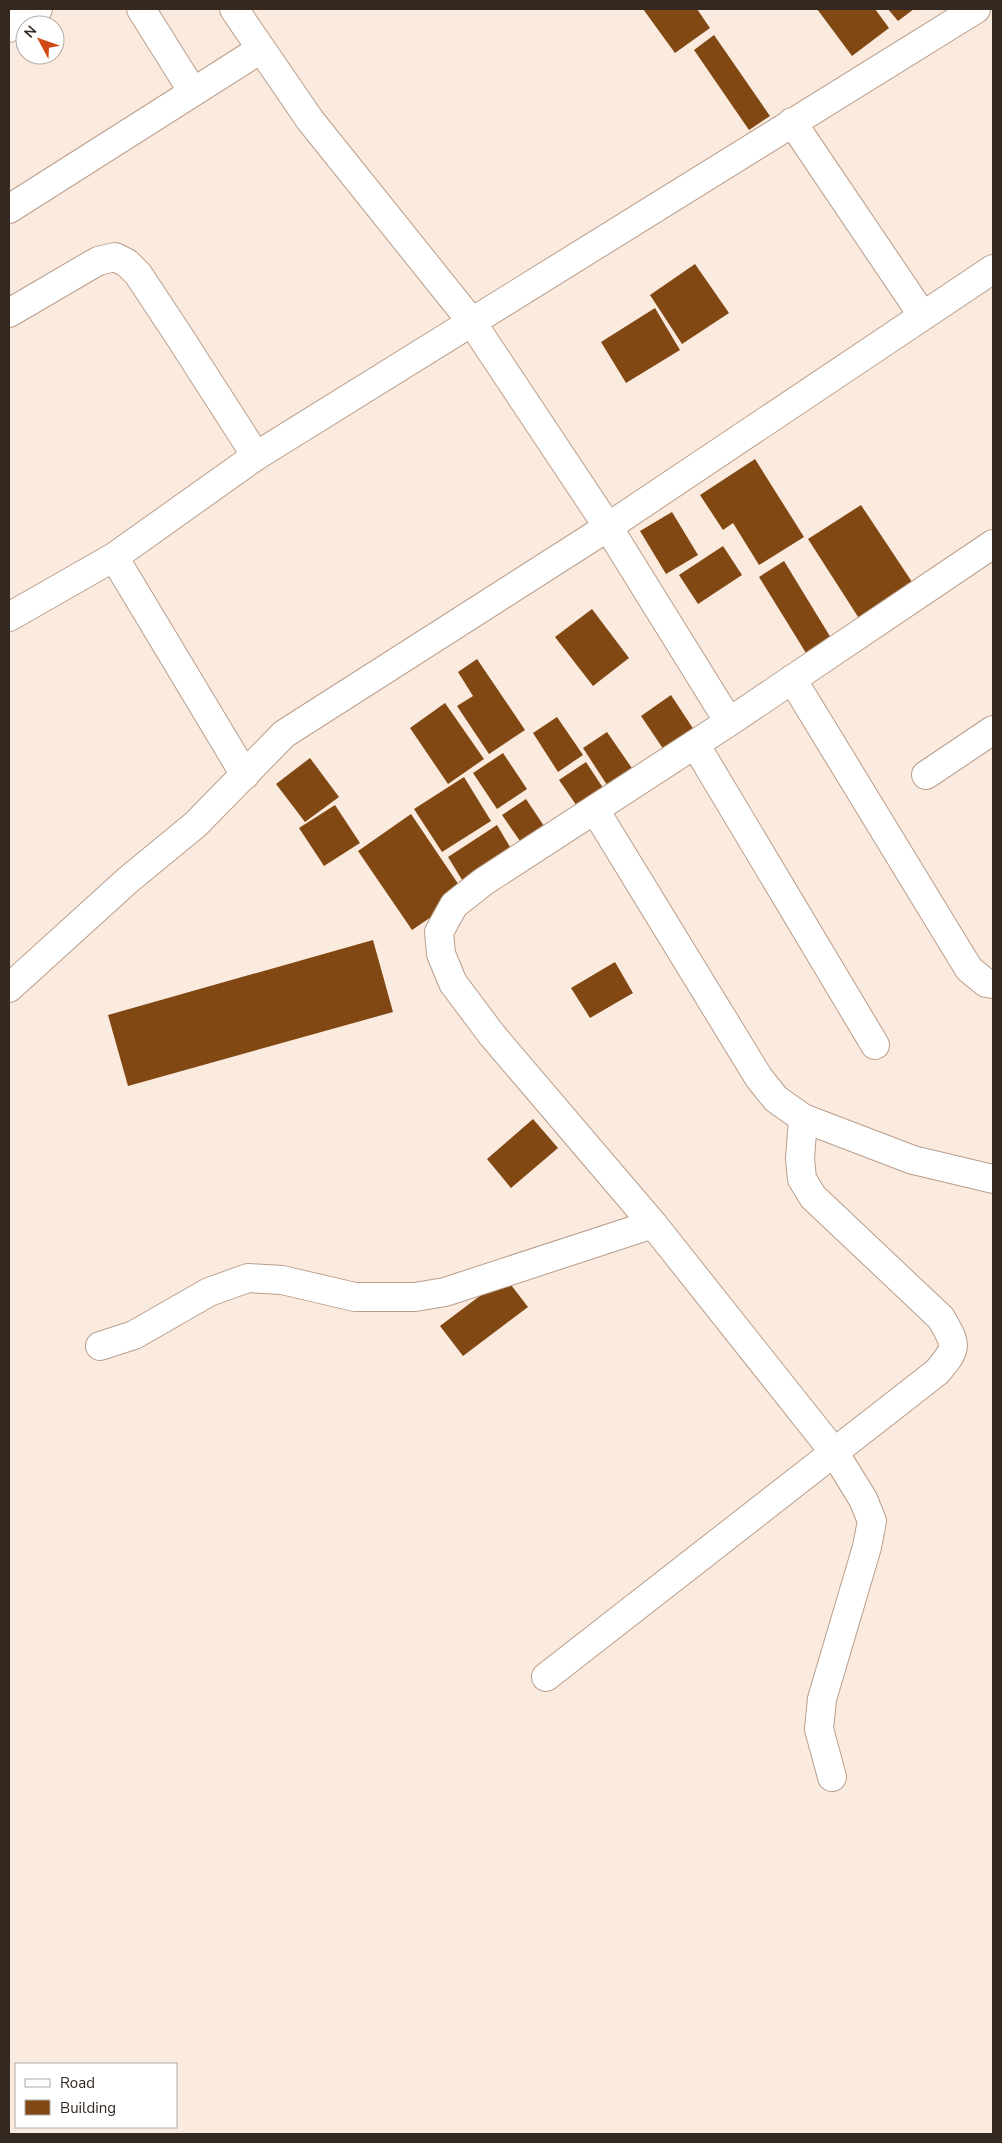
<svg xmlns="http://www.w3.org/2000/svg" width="1002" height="2143" viewBox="0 0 1002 2143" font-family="'Nunito Sans',sans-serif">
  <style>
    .building { fill: #824813 }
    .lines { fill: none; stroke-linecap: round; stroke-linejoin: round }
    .minor-casing { stroke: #b99e8b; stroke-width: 30 }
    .minor { stroke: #fff; stroke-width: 28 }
  </style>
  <rect width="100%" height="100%" fill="#fbeade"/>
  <path class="building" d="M643,9h54l13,19 -35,25z
    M817,9h58l14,19 -37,28z
    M888,9h26l-16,12z
    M714,35l56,81 -21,14 -55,-80z
    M695,264l34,49 -47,31 -32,-49z
    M655,308l25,42 -54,33 -25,-41z
    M755,459l49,78 -45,28 -26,-42 -10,7 -23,-35z
    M861,505l55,83 -54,35 -54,-84z
    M672,512l26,43 -32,19 -26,-43z
    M723,546l19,29 -44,29 -19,-29z
    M784,561l47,77 -25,15 -47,-76z
    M592,609l37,49 -36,28 -38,-49z
    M477,659l48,71 -36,24 -32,-48 16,-10 -15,-24z
    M671,695l27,41 -30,20 -27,-40z
    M445,703l39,56 -36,25 -38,-56z
    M557,717l26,38 -25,17 -25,-39z
    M607,732l29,42 -25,17 -28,-43z
    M503,753l24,36 -30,20 -24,-36z
    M310,758l29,39 -34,25 -29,-38z
    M586,762l21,32 -26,18 -22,-32z
    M464,777l27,44 -49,31 -28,-43z
    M526,799l24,36 -23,16 -25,-36z
    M335,805l25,38 -36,23 -25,-38z
    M411,814l54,80 -53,36 -54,-79z
    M497,825l19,32 -49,31 -19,-31z
    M373,940l20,72 -265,74 -20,-71z
    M615,962l18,31 -43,25 -19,-30z
    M533,1119l25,29 -47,40 -24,-29z
    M505,1277l23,30 -65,49 -23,-30z"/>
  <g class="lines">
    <g class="minor-casing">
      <path id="minor" d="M141,9l52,83
        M234,9l76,111 161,201 137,206 121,195
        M9,28l29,-19
        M792,122l131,194
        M9,209l252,-160
        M9,313l89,-52 17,-4 12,6 11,11 41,62 77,120
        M114,557l131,218
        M9,617l105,-60 142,-101 720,-447
        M792,679l177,290 17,14 7,1
        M695,744l180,301
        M926,775l67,-45
        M595,810l164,268 17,21 27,19 110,42 80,19
        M9,988l119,-108 68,-56 88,-90 324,-207 385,-258
        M653,1224l-161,-189 -39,-52 -12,-29 -2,-22 15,-27 29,-23 246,-160 264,-178
        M100,1346l34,-11 75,-43 39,-14 34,2 73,17h60l30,-5 208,-68 181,228 29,47 9,22 -5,26 -45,152 -3,30 13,48
        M546,1677l391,-305c21,-25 20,-26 4,-54l-128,-121 -11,-18 -2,-20 3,-41"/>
    </g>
    <use href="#minor" class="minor"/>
  </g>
  <rect width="1002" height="2143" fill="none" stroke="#342921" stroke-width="20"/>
  <rect x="15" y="2063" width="162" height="65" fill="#ffffff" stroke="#aea9a6"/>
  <rect x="25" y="2079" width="25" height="8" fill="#ffffff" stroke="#aea9a6"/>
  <text x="60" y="2088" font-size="15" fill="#342921">Road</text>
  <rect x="25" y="2100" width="25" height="15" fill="#824813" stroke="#aea9a6"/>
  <text x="60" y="2113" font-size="15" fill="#342921">Building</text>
  <g transform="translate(40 40) rotate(311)"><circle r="24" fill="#ffffff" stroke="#aea9a6"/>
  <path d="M0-4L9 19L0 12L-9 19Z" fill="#d14a15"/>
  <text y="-8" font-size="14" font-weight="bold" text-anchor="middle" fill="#342921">N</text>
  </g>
</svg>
